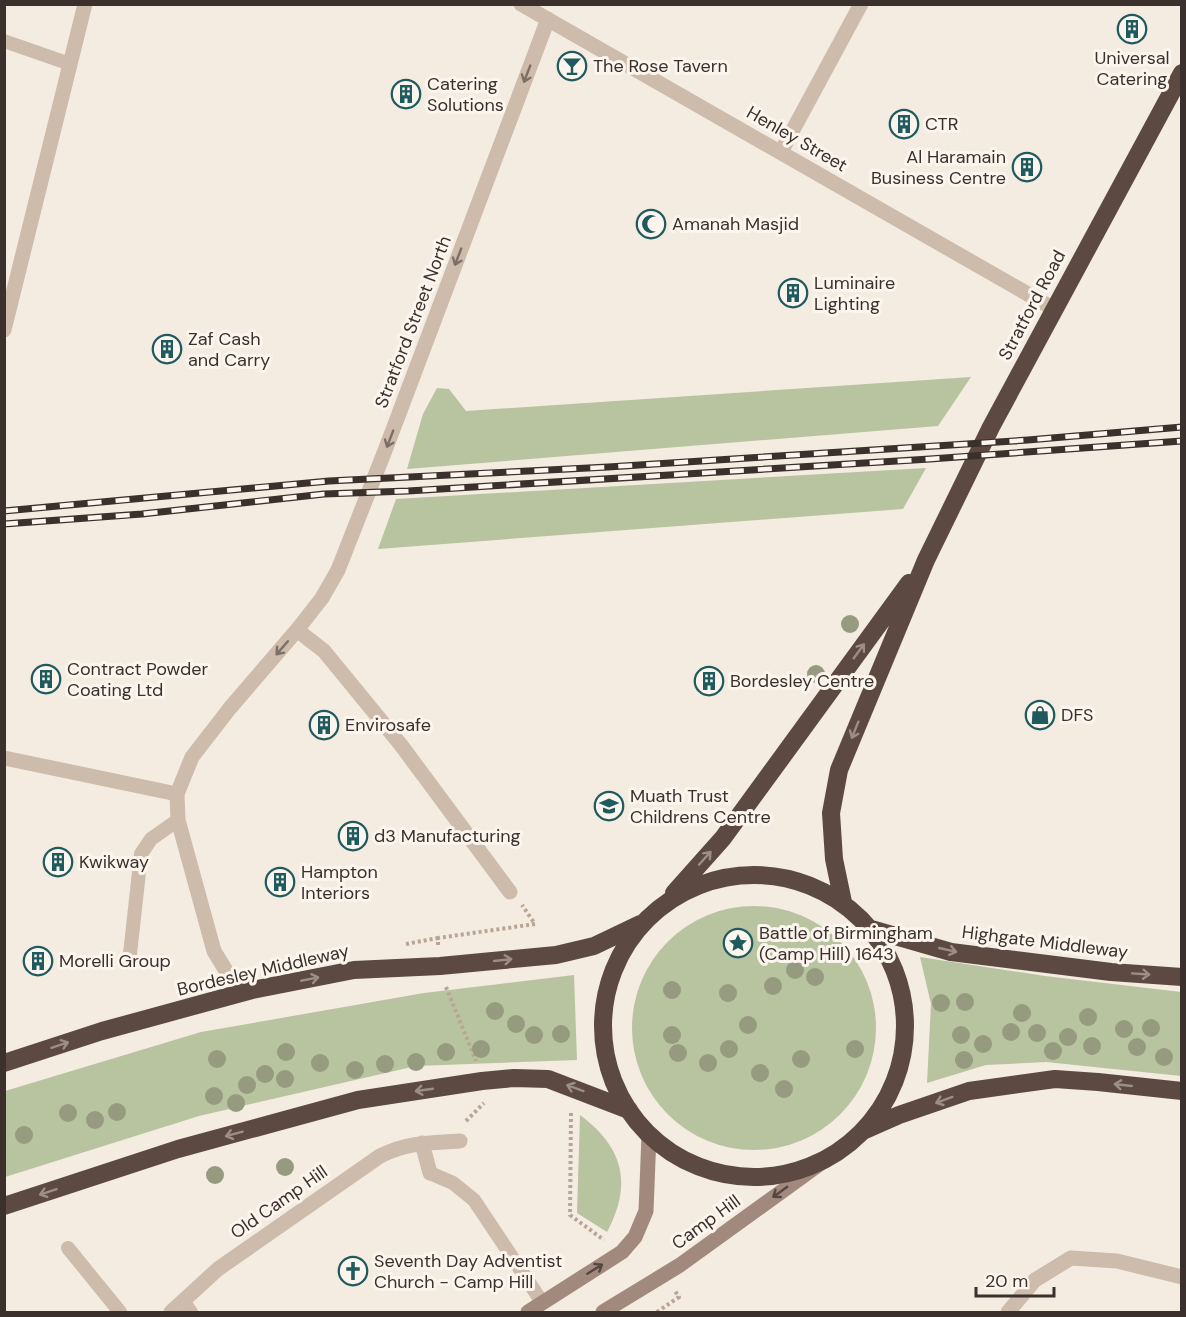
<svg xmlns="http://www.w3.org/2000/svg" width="1186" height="1317" viewBox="0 0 1186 1317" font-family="'DM Sans',sans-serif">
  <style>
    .green { fill: #b8c4a0 }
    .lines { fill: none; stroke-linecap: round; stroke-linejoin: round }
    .path { stroke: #b9a596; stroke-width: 4; stroke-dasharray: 3 3; stroke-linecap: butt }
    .lane { stroke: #cdbbac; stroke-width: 14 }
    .street { stroke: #cdbbac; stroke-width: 15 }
    .secondary { stroke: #a18a7d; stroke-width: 15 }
    .highway { stroke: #5c4a42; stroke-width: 18 }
    .rail-casing { stroke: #3b302b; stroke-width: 7 }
    .rail { stroke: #fbf5ee; stroke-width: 4.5; stroke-dasharray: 14; stroke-linecap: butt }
    .tree { fill: #969b7f }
    .oneway { stroke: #7d6f65 }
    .oneway2 { stroke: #9c8e87 }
    .oneway3 { stroke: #544640 }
    .labels { text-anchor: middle; stroke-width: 6; stroke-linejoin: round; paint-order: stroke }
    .poi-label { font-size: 18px; fill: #3b302b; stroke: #fbf5ee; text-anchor: start }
    .street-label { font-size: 18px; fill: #3b302b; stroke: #fbf5ee }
  </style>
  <rect width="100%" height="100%" fill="#f4ebe1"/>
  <path class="green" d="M971,377l-33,49 -531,43 16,-55 14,-26 12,1 17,22z
    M926,468l-23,41 -525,40 18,-50z
    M632 1028a122 122 0 1 1 244 0a122 122 0 1 1-244 0Z
    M920,957l125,19 136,16v84l-135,-14 -60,3 -59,18 4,-79z
    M574,975l3,85 -161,6 -217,50 -194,61v-86l196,-59 223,-39z
    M580,1115c43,32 53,68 27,117l-30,-19z"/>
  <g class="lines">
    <path class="path" d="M406,944l32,-6
      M438,945v-7l97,-14 -13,-19
      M446,987l30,74
      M571,1113l-1,102 34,25
      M466,1121l18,-18
      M657,1312l22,-15 -4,-6"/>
    <path class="lane" d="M4,41l66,23
      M129,963l12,-109 10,-15 27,-19
      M430,1173l23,10 21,17 68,102
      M68,1248l52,64
      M183,1301l8,11"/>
    <path class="street" d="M521,4l533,305
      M781,152l80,-148
      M4,330l81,-326
      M297,630l27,21 77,94 109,147
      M4,758l173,36
      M252,990l-13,-7 -11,-9 -14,-23 -36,-131 -1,-26 15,-37 38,-49 67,-78 25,-32 16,-28 48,-122 162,-429
      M422,1143l8,30
      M171,1312l47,-43 162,-113c28,-14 50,-13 80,-15
      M1008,1312l27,-32 36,-22 46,3 65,16"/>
    <path class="secondary" d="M528,1312l94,-60 13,-15 11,-26 3,-76
      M603,1312l77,-47 148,-107"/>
    <path class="highway" d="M603 1026a151 151 0 1 1 302 0a151 151 0 1 1-302 0Z
      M674,893l49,-55 186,-255
      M843,902l-9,-43 -3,-46 8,-43 87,-210 65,-133 191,-354
      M871,929l80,23 160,20 71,5
      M4,1063l98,-32 150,-41 102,-20 86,-4 116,-11 38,-9 46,-22
      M865,1130l34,-15 70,-24 86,-12 43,3 84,9
      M4,1206l174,-57 180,-49 124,-19 32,-3 34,1 81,31"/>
    <g class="rail-casing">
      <path id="rail" d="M4,511l325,-30 279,-14 420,-27 154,-13
        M4,524l138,-10 182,-20 84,-3 522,-32 252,-18"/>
    </g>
    <use href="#rail" class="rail"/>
  </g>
  <g class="tree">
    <circle cx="850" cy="624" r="9"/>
    <circle cx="816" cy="674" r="9"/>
    <circle cx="795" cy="970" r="9"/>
    <circle cx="815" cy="977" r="9"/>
    <circle cx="773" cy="986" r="9"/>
    <circle cx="672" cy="990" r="9"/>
    <circle cx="728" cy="993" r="9"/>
    <circle cx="965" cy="1002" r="9"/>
    <circle cx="941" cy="1003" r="9"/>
    <circle cx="495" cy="1011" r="9"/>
    <circle cx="1022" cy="1013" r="9"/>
    <circle cx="1088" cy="1017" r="9"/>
    <circle cx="516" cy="1024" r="9"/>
    <circle cx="748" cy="1025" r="9"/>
    <circle cx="1151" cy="1028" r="9"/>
    <circle cx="1124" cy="1029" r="9"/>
    <circle cx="1011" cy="1032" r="9"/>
    <circle cx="1037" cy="1033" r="9"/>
    <circle cx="561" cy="1034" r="9"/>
    <circle cx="534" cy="1035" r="9"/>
    <circle cx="672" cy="1035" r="9"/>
    <circle cx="961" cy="1035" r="9"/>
    <circle cx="1068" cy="1037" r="9"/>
    <circle cx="983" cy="1044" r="9"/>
    <circle cx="1092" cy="1046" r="9"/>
    <circle cx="1137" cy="1047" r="9"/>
    <circle cx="481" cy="1049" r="9"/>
    <circle cx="729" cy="1049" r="9"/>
    <circle cx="855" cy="1049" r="9"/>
    <circle cx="1053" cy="1051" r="9"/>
    <circle cx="286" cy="1052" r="9"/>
    <circle cx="446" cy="1052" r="9"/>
    <circle cx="678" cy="1053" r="9"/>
    <circle cx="1164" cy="1057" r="9"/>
    <circle cx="217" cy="1059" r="9"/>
    <circle cx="801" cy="1059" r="9"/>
    <circle cx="964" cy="1060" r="9"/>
    <circle cx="416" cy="1062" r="9"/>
    <circle cx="320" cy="1063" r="9"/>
    <circle cx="708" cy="1063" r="9"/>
    <circle cx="385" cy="1064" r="9"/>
    <circle cx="355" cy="1070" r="9"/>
    <circle cx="760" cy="1073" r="9"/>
    <circle cx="265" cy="1074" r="9"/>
    <circle cx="285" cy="1079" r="9"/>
    <circle cx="247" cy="1085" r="9"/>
    <circle cx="784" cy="1089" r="9"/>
    <circle cx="214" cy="1096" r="9"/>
    <circle cx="236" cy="1103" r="9"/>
    <circle cx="117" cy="1112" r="9"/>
    <circle cx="68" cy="1113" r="9"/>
    <circle cx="95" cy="1120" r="9"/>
    <circle cx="24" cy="1135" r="9"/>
    <circle cx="285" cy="1167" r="9"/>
    <circle cx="215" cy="1175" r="9"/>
  </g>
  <defs><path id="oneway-shaft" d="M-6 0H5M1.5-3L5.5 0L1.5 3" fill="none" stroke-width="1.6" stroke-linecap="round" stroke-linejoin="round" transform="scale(1.5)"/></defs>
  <g class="oneway">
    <use href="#oneway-shaft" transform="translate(527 74) rotate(111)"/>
    <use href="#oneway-shaft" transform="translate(458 257) rotate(111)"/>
    <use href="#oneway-shaft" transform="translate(390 439) rotate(111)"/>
    <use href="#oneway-shaft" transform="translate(282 648) rotate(131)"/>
  </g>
  <g class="oneway2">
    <use href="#oneway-shaft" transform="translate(859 651) rotate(-54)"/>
    <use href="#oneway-shaft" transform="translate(855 730) rotate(112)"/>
    <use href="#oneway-shaft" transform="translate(705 858) rotate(-48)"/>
    <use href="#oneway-shaft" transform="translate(948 950) rotate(13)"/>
    <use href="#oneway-shaft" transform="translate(503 960) rotate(-6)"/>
    <use href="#oneway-shaft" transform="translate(1141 974) rotate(4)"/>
    <use href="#oneway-shaft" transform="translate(310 979) rotate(-11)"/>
    <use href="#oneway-shaft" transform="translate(60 1045) rotate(-18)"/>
    <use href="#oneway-shaft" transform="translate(1123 1085) rotate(-174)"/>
    <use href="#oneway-shaft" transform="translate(575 1088) rotate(-160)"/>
    <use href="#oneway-shaft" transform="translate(424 1090) rotate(172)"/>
    <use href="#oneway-shaft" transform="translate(944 1100) rotate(160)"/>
    <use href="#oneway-shaft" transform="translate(234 1134) rotate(165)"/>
    <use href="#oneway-shaft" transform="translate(48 1192) rotate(162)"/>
  </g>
  <g class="oneway3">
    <use href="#oneway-shaft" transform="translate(780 1192) rotate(144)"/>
    <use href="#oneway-shaft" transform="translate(595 1269) rotate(-32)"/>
  </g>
  <defs>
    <g id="building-ring" transform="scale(1.5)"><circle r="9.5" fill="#fbf5ee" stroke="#1f5a5e" stroke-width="1.5"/><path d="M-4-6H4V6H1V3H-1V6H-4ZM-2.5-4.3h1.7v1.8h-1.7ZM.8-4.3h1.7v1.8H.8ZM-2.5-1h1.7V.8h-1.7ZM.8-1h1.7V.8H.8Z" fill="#1f5a5e"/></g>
    <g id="bar-ring" transform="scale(1.5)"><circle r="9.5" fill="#fbf5ee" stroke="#1f5a5e" stroke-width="1.5"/><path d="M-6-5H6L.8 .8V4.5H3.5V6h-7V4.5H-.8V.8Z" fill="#1f5a5e"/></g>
    <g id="mosque-ring" transform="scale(1.5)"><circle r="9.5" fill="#fbf5ee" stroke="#1f5a5e" stroke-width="1.5"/><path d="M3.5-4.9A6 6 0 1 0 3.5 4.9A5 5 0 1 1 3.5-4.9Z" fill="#1f5a5e"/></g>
    <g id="shop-ring" transform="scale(1.5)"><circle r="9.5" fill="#fbf5ee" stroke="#1f5a5e" stroke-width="1.5"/><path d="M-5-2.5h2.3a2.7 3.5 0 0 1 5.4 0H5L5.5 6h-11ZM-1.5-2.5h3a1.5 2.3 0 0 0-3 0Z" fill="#1f5a5e"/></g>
    <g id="school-ring" transform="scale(1.5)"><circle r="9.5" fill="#fbf5ee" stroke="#1f5a5e" stroke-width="1.5"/><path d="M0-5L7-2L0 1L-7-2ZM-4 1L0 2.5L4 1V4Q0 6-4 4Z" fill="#1f5a5e"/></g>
    <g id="sight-ring" transform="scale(1.5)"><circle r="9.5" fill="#fbf5ee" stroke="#1f5a5e" stroke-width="1.5"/><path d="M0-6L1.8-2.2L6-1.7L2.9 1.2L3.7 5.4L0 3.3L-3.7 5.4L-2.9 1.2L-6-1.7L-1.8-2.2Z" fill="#1f5a5e"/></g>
    <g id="church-ring" transform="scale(1.5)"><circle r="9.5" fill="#fbf5ee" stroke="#1f5a5e" stroke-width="1.5"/><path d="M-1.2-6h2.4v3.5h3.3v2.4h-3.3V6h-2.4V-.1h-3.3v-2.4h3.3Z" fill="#1f5a5e"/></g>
  </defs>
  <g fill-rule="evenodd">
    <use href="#building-ring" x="1132" y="29"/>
    <use href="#bar-ring" x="572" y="66"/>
    <use href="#building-ring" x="406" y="94"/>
    <use href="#building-ring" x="904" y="124"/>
    <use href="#building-ring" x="1027" y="167"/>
    <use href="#mosque-ring" x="651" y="224"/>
    <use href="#building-ring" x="793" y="293"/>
    <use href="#building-ring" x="167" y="349"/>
    <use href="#building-ring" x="46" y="679"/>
    <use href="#building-ring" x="709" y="681"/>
    <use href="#shop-ring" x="1040" y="715"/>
    <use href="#building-ring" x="324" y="725"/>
    <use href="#school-ring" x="609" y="806"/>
    <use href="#building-ring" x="353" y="836"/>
    <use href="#building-ring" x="58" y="862"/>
    <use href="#building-ring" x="280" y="882"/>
    <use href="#sight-ring" x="738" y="943"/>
    <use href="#building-ring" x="38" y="961"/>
    <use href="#church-ring" x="353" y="1271"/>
  </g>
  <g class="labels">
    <g class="poi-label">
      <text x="1132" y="64" text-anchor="middle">Universal<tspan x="1132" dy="21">Catering</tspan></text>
      <text x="593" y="72">The Rose Tavern</text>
      <text x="427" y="90">Catering<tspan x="427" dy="21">Solutions</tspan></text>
      <text x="925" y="130">CTR</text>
      <text x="1006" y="163" text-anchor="end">Al Haramain<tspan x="1006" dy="21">Business Centre</tspan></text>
      <text x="672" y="230">Amanah Masjid</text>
      <text x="814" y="289">Luminaire<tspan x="814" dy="21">Lighting</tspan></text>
      <text x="188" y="345">Zaf Cash<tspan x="188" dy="21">and Carry</tspan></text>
      <text x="67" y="675">Contract Powder<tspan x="67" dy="21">Coating Ltd</tspan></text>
      <text x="730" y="687">Bordesley Centre</text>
      <text x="1061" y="721">DFS</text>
      <text x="345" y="731">Envirosafe</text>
      <text x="630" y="802">Muath Trust<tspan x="630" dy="21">Childrens Centre</tspan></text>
      <text x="374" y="842">d3 Manufacturing</text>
      <text x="79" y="868">Kwikway</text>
      <text x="301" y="878">Hampton<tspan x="301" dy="21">Interiors</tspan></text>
      <text x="759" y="939">Battle of Birmingham<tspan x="759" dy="21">(Camp Hill) 1643</tspan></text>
      <text x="59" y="967">Morelli Group</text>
      <text x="374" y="1267">Seventh Day Adventist<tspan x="374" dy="21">Church - Camp Hill</tspan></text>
    </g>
    <g class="street-label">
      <text transform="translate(797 139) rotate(30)" y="6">Henley Street</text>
      <text transform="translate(1032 305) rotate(-62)" y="6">Stratford Road</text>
      <text transform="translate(413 322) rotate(-69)" y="6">Stratford Street North</text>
      <text transform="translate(1045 942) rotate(7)" y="6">Highgate Middleway</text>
      <text transform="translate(263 970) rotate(-13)" y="6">Bordesley Middleway</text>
      <text transform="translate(279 1202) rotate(-35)" y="6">Old Camp Hill</text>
      <text transform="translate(706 1222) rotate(-36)" y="6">Camp Hill</text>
    </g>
  </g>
  <rect width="1186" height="1317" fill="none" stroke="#3b302b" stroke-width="12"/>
  <path d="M976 1287v9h78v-9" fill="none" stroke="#3b302b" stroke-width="3"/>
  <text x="985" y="1287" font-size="18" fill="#3b302b" stroke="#fbf5ee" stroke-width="4.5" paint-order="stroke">20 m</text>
</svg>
